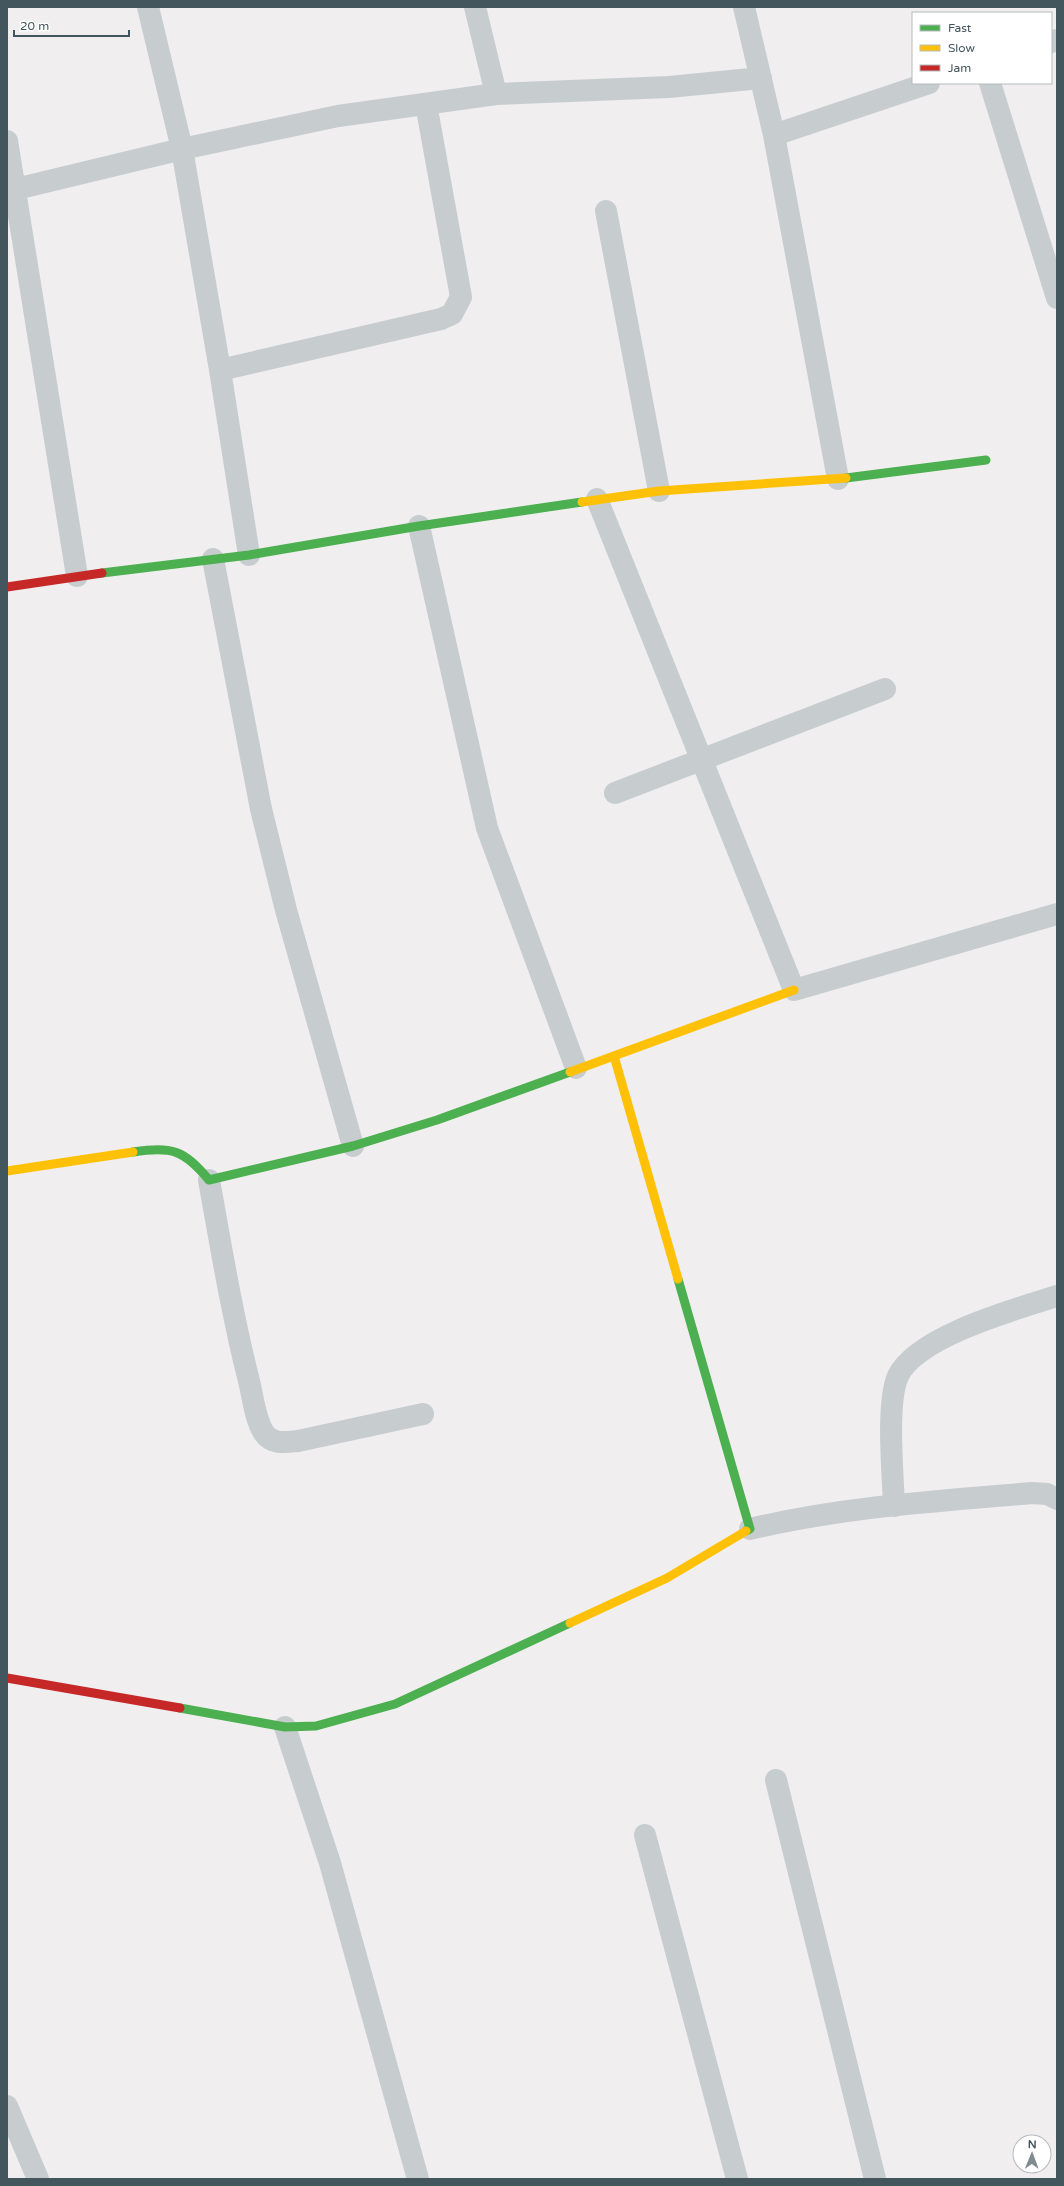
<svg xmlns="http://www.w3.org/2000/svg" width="1064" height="2186" viewBox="0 0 1064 2186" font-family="'Varela Round',sans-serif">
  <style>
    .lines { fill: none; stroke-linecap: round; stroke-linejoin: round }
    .street { stroke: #c7ccce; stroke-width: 22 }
    .fast { stroke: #4caf50; stroke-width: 9 }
    .slow { stroke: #ffc107; stroke-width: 9 }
    .jam { stroke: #c62828; stroke-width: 9 }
  </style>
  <rect width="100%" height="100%" fill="#f0eeef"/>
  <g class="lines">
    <path class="street" d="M148,7l34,142 38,221 29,185
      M475,7l21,87
      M744,7l30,128 64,344
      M1051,42l6,-2
      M990,83l67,215
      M774,135l155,-52
      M7,141l70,435
      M16,189l166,-40 156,-33 158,-22 173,-7 92,-9
      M606,211l53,280
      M220,370l221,-51 11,-5 9,-17 -35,-193
      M597,499l197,491 263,-76
      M419,526l68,302 89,240
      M213,559l48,250 25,101 67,236
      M615,793l270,-104
      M209,1180c12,67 23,134 40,201 4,16 6,38 15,52 8,12 22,9 34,8l125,-27
      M894,1506c-1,-31 -8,-103 4,-130 19,-40 118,-67 159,-80
      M750,1529c92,-22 188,-28 282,-36l15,1 10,5
      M285,1727l45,136 88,316
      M776,1780l99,399
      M645,1835l92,344
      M7,2106l31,73"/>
    <path class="fast" d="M846,478l140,-18
      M102,573l147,-18 170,-29 163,-24
      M133,1152c39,-6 51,-2 76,28l144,-34 84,-26 133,-48
      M678,1279l72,250 -4,2
      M180,1708l105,19 31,-1 79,-22 175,-81"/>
    <path class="slow" d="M582,502l77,-11 187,-13
      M614,1056l64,223
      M570,1072l224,-82
      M7,1171l126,-19
      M570,1623l97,-45 79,-47"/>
    <path class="jam" d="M7,587l95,-14
      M7,1678l173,30"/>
  </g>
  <rect width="1064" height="2186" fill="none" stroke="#44565d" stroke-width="16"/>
  <rect x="912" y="12" width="140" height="72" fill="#ffffff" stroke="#b4bbbe"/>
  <rect x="920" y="25" width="20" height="6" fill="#4caf50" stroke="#b4bbbe"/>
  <text x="948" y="32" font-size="12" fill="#44565d">Fast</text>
  <rect x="920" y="45" width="20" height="6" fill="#ffc107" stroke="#b4bbbe"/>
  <text x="948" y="52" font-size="12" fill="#44565d">Slow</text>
  <rect x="920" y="65" width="20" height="6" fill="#c62828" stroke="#b4bbbe"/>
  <text x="948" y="72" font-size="12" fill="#44565d">Jam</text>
  <g transform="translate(1032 2154) rotate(1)"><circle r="19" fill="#ffffff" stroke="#b4bbbe"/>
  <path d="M0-3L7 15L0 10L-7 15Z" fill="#808b90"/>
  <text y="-6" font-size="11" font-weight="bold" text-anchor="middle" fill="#44565d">N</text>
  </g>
  <path d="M14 30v6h115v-6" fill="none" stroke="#44565d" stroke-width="2"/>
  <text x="20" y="30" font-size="12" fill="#44565d" stroke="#ffffff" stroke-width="3" paint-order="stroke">20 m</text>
</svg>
